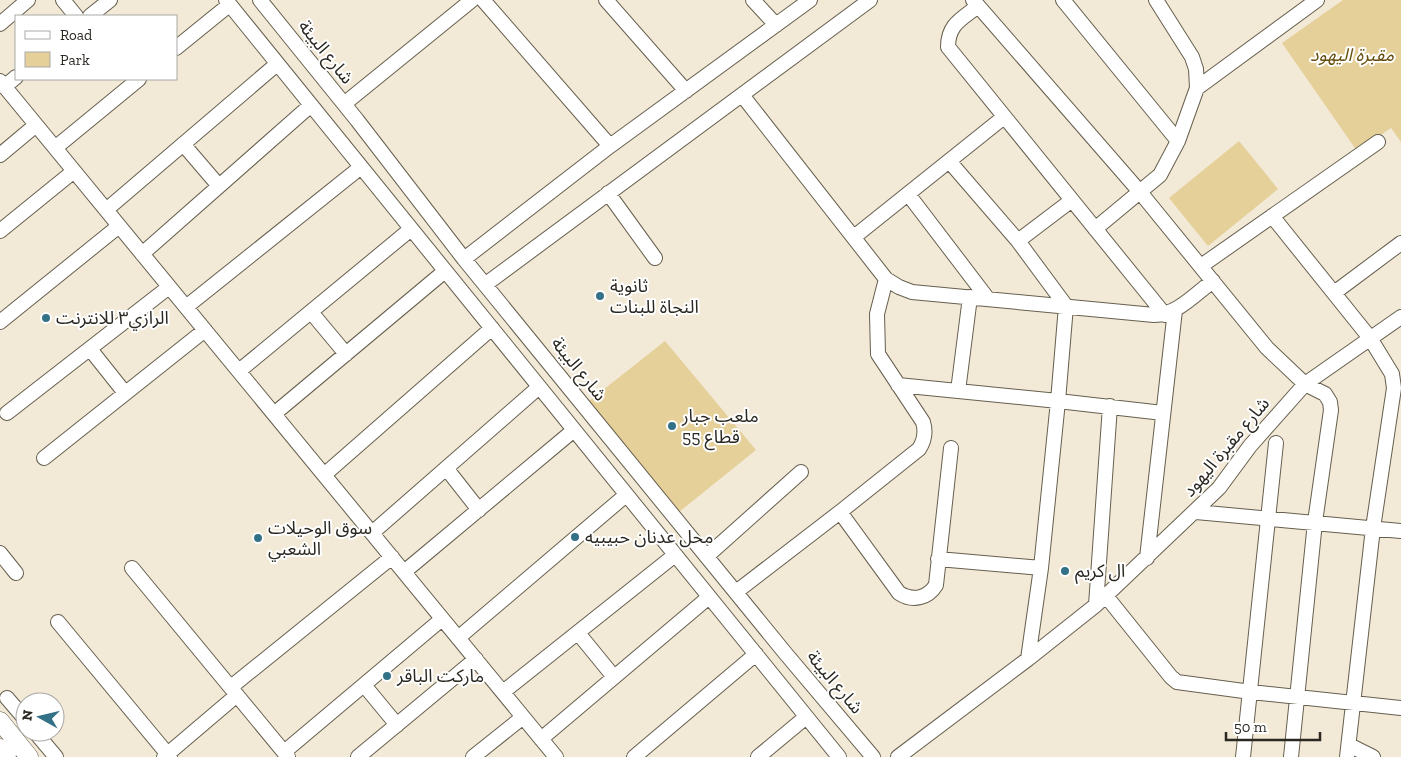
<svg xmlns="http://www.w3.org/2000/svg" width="1401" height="757" viewBox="0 0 1401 757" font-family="'Zilla Slab','Noto Sans Arabic',serif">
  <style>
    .green { fill: #e6d09a }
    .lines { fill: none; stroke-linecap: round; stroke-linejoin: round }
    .minor-casing { stroke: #665f4e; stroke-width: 16 }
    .major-casing { stroke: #665f4e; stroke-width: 19 }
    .minor { stroke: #fff; stroke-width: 14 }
    .major { stroke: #fff; stroke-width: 18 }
    .poi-dot { fill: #337187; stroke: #fff; stroke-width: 2 }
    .labels { text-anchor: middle; stroke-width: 4; stroke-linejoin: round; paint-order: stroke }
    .street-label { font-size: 18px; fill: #2b2821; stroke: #fff }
    .park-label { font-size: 18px; font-style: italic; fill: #664f0e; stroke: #fff }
    .poi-label { font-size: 18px; fill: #2b2821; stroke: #fff; text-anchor: start }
  </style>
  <rect width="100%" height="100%" fill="#f2e9d6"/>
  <path class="green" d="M1343,0h58v142l-10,-14 -34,23 -75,-108z
    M1239,141l39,48 -70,57 -39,-48z
    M665,341l91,109 -82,66 -90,-111z"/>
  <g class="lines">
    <g class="minor-casing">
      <path id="minor" d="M63,0l13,16
        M226,0l613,757
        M260,0l97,120 107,139 322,395 87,103
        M483,0l127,146
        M606,0l80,91
        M753,0l23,25
        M973,0l167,192 127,156 38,36 20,10 5,8 1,8 -16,112 -24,235
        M1063,0l115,141
        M978,6c-16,13 -30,18 -30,41l217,268
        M90,16l20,-16
        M0,24l28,-24
        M176,48l53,-43
        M0,81l556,676
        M4,87l12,-10
        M1197,88l120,-88
        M742,95l144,184 13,8 13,5 242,23c23,0 41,-21 59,-34
        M344,104l128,-104
        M183,144l36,42
        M55,148l84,-69
        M0,155l36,-30
        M949,161l69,80 48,65 -8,95 105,12
        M608,193l47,65
        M908,194l80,105
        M106,210l171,-146
        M1272,216l98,122 22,36 2,14 -21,140 -26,229
        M1095,229l65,-54 18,-34 19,-53 -1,-19 -4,-12 -36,-57
        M0,231l74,-60
        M854,237l150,-120
        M1018,241l54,-41
        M142,254l169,-149
        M464,259l146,-113 200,-146
        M1201,266l177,-124
        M486,284l384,-284
        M1334,293l67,-50
        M186,307l175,-140
        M311,312l35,42
        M0,322l119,-96
        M90,349l35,44
        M239,371l172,-142
        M898,385l160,16 -17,167 -13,91
        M958,391l12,-94
        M7,413l162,-126
        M274,414l171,-143
        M44,458l161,-128
        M446,468l33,42
        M324,475l168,-147
        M840,512l59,81c14,9 29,5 37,-8l15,-137
        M1196,512l205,19
        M372,533l167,-146
        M0,553l16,20
        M707,556l94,-84
        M1147,558l28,-248
        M938,559l103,9
        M132,568l156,189
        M404,572l170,-142
        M736,592l104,-80 79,-63c6,-9 7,-17 4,-27l-45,-68 -1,-40 9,-35
        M1106,596l65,81 6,5 74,10 150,16
        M1096,605l14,-199
        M58,622l112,135
        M578,633l36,44
        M458,638l168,-143
        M364,685l33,40
        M231,687l161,-130
        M503,692l172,-137
        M7,698l18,21
        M35,732l21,25
        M541,739l168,-142
        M1349,745l24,12
        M284,752l158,-133
        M164,757l73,-62
        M358,757l118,-98
        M473,757l50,-40
        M634,757l122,-103
        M758,757l48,-40
        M898,757l130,-98 68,-54 123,-117 31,-42 55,-62 96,-67
        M1243,757l33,-314"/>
    </g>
    <g class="major-casing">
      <path id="major" d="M0,721l29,36
        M0,748l7,9"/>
    </g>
    <use href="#minor" class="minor"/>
    <use href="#major" class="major"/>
  </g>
  <g class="poi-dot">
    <circle cx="600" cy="296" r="5"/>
    <circle cx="46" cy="318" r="5"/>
    <circle cx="672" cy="426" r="5"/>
    <circle cx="575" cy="537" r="5"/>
    <circle cx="258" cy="538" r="5"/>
    <circle cx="1065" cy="571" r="5"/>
    <circle cx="387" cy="676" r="5"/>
  </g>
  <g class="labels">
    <g class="street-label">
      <text transform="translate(326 52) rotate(51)" y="6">شارع البيئة</text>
      <text transform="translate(579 369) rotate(51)" y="6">شارع البيئة</text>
      <text transform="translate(1226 447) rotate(-50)" y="6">شارع مقبرة اليهود</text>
      <text transform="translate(835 682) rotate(50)" y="6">شارع البيئة</text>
    </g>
    <g class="park-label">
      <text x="1352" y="61">مقبرة اليهود</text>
    </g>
    <g class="poi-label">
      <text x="610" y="292">ثانوية<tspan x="610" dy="21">النجاة للبنات</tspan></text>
      <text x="56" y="324">الرازي٣ للانترنت</text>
      <text x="682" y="422">ملعب جبار<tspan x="682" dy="21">قطاع 55</tspan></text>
      <text x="268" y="534">سوق الوحيلات<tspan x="268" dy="21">الشعبي</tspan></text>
      <text x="585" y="543">محل عدنان حبيبيه</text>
      <text x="1075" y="577">ال كريم</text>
      <text x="397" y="682">ماركت الباقر</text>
    </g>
  </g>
  <rect x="15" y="15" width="162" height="65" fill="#ffffff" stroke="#aaa9a6"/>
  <rect x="25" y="31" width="25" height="8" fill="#ffffff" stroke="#aaa9a6"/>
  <text x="60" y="40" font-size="15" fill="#2b2821">Road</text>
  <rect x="25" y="52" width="25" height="15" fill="#e6d09a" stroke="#aaa9a6"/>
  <text x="60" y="65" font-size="15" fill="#2b2821">Park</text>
  <g transform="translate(40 717) rotate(278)"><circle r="24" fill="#ffffff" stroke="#aaa9a6"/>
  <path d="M0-4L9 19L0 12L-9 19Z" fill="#337187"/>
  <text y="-8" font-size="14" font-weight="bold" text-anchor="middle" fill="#2b2821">N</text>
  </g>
  <path d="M1226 732v8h94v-8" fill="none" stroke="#2b2821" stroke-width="2.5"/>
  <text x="1234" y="732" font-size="15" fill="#2b2821" stroke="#ffffff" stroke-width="4" paint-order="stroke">50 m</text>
</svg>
